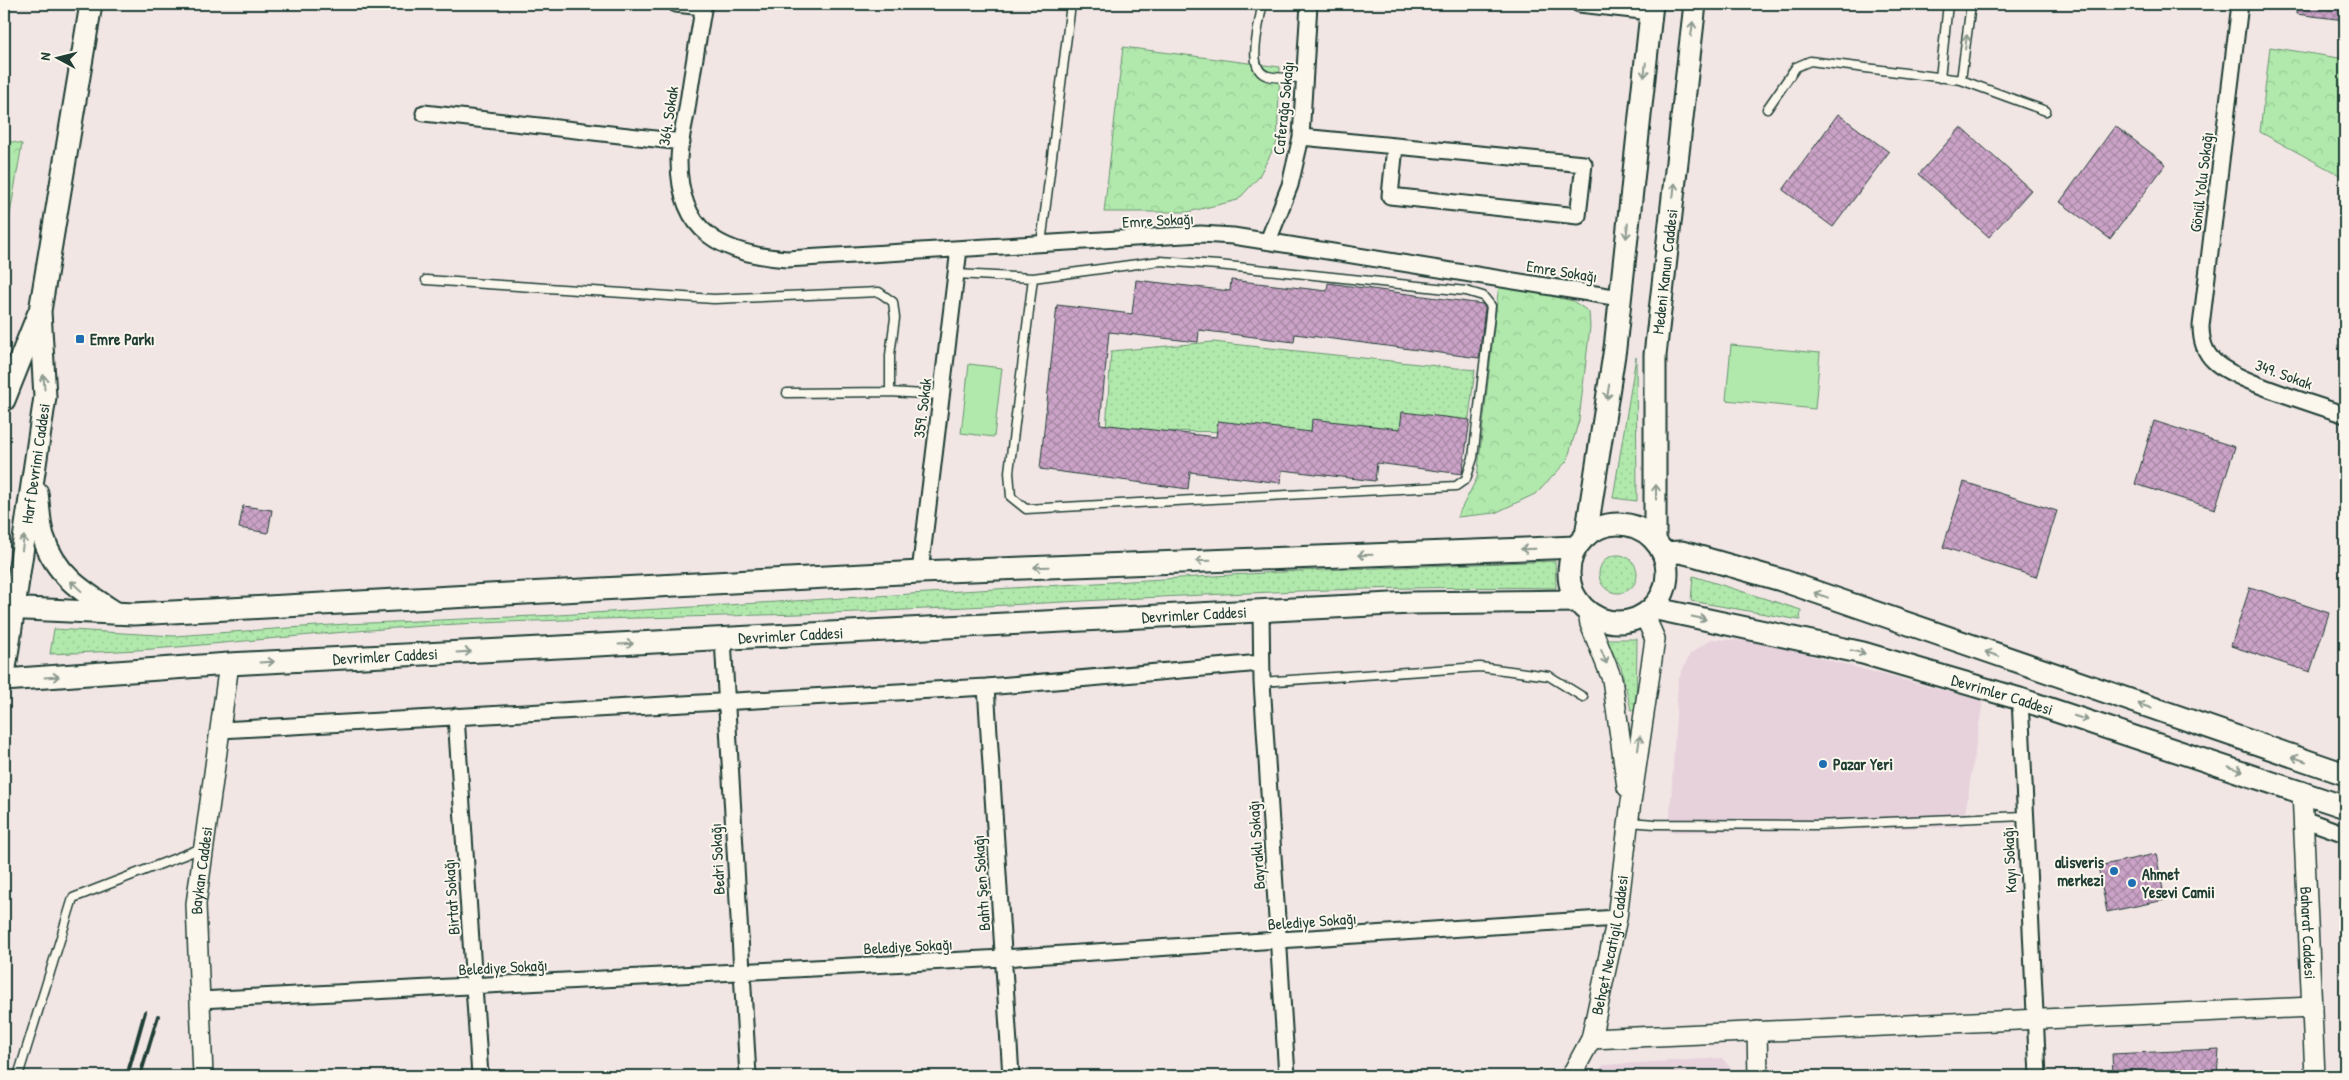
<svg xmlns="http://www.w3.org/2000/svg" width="2349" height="1080" viewBox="0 0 2349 1080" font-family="'Patrick Hand',sans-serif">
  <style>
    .built { fill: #e7d2dc }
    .grass { fill: url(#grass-dots); stroke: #689370 }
    .park { fill: url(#park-crowns); stroke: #689370 }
    .garden { fill: #b1e9ac; stroke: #689370 }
    .building { fill: url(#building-cross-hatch); stroke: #1f3d34 }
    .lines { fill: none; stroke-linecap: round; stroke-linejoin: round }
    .service-casing { stroke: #1f3d34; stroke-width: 11 }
    .minor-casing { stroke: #1f3d34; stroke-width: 19 }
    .tertiary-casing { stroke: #1f3d34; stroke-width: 22 }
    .secondary-casing { stroke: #1f3d34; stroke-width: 25 }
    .service { stroke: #fbf7ec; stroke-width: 8 }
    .minor { stroke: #fbf7ec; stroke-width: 15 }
    .tertiary { stroke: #fbf7ec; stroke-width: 19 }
    .secondary { stroke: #fbf7ec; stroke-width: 21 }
    .rail { stroke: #1f3d34; stroke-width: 4 }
    .oneway { stroke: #8d9a90 }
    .poi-dot { fill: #1f6fb2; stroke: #fbf7ec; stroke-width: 2 }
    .labels { text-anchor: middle; stroke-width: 4; stroke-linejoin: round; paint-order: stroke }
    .street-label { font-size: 16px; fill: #1f3d34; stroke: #fbf7ec }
    .poi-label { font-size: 16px; font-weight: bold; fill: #1f3d34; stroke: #fbf7ec; text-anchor: start }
  </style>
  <defs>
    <pattern id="grass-dots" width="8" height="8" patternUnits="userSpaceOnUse" patternTransform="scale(1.25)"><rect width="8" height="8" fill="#b1e9ac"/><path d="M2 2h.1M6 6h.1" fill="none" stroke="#98c995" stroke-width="1.8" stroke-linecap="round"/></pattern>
    <pattern id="park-crowns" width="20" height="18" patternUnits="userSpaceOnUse" patternTransform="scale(1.25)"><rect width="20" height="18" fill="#b1e9ac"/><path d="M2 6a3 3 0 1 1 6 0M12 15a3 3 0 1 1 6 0" fill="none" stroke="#98c995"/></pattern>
    <pattern id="building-cross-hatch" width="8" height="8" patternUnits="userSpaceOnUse" patternTransform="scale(1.25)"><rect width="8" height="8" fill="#cca3c8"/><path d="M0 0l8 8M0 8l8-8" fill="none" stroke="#a586a3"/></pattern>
  </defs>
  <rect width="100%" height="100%" fill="#f2e6e5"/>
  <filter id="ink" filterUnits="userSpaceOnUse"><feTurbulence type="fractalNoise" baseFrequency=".02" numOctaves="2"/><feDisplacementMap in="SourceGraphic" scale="10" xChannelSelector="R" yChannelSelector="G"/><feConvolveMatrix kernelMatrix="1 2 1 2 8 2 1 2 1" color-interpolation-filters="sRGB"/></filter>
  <g filter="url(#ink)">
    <path class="built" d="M1711,639l45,2 227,60 -20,126 -294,5 9,-152 12,-26z
      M1722,1058l12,14v4h-139l8,-11z"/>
    <path class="grass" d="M1213,342l262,28 -8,63 -361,-2 5,-80z
      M1636,357l1,144 -24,-3z
      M1599 574a19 19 0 1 1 38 0a19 19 0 1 1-38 0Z
      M1555,561l1,27c-217,-4 -434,12 -651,22 -149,7 -298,7 -447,14 -94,5 -187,15 -280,23 -42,4 -86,5 -128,7l4,-25 120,7 172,-12 212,-9 740,-44z
      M1693,576l108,34 -1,10 -109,-19z
      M1604,639h33l-1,72 -5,-1 -10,-43z"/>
    <path class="park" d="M1123,47l157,20 -3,75 -19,36 -20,22 -50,12h-84z
      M2270,47l75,12v119l-85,-46z
      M4,140l18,4 -18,105z
      M1499,284l74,17 16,11 1,15 -11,93 -12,41 -30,32 -42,20 -38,4 20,-39z"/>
    <path class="garden" d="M1731,345l89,8 -5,56 -89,-9z
      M969,364l33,4 -8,69 -33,-4z"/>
    <path class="building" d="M2297,4h48v16l-49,-6z
      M1838,114l51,38 -56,75 -50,-37z
      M2115,126l51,38 -56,75 -50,-37z
      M1961,127l70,63 -42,47 -70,-63z
      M1136,280l94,11 1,-11 96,11 1,-8 154,21 3,4 -6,50 -184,-24 -1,8 -95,-12 -1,12 -89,-10 -9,92 116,13 2,-16 93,11 1,-13 88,10 2,-17 68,8 -8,54 -85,-11 -2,18 -93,-11 -1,13 -91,-11 -2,17 -148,-20 17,-164 75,9z
      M2154,421l81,26 -20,62 -80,-25z
      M1964,482l93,29 -21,66 -93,-30z
      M243,506l29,4 -4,23 -29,-5z
      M2250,587l79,26 -19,59 -79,-26z
      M2156,854l9,46 -58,12 -9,-46z
      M2219,1049l-2,27h-104l-1,-22z"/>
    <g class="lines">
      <g class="service-casing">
        <path id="service" d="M1262,4c-1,18 -18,66 6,72 12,3 25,1 36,2
          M1940,78l8,-74
          M1961,80l10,-76
          M1767,109l29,-42 14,-6 151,19 85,31
          M1041,244l30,-240
          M956,274l77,4 127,-17 58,4 248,26 17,5 8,10 -18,152 -7,21 -10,7 -430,23 -15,-12 -2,-25 24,-194
          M426,280l288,19 165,-7 14,10 2,16 -5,37v37
          M787,393l103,-1 51,3
          M1262,682l218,-15 69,9 34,21
          M1629,822l26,2 161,1 208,-9
          M18,1076l55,-178 129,-50"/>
      </g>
      <g class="minor-casing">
        <path id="minor" d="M676,4l27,3
          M704,4c-6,35 -12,70 -17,105 -3,17 -8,35 -8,52 0,72 43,93 108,98l414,-25 32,2 387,62
          M1579,4l72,8
          M2240,4l-39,322c0,13 3,26 13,35 20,20 101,43 131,54
          M424,113l258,29
          M1301,137c94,9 188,18 283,27l-6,52 -188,-20 5,-50
          M1268,241l22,-56 11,-48 8,-133
          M920,572l39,-323
          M1261,611l1,71 25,394
          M723,639l25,437
          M986,687l25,389
          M2020,699l18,377
          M456,716l24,360
          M220,730l766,-43 275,-24
          M2303,819l42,15
          M200,1000l803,-42 614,-40"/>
      </g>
      <g class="tertiary-casing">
        <g id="tertiary">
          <path d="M1588,611l2,13 22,55 15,108"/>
          <path id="s1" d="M2302,791l13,285"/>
          <path d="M1757,1031l1,45"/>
          <path d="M1591,1039l721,-32"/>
          <path id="s2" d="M203,1076l-7,-172 33,-240"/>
          <path id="s3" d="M1571,1076l20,-37 26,-121 13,-109 25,-170 -11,-25"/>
        </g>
      </g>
      <g class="secondary-casing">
        <g id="secondary">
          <path d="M4,400l34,-85"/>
          <path d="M37,493c2,14 2,30 6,43 12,39 40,56 73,77"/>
          <circle cx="1618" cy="573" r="49"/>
          <path d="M1586,536l29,-188 37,-344"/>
          <path id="s4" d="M1655,540v-185l40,-351"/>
          <path d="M1663,553l18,-1 12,3 88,25 564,194"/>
          <path d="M4,608l130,6 786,-42 656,-25"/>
          <path id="s5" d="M1652,608l211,45 157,46 325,108"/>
          <path id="s6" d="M4,675l41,-278 -5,-86 51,-307"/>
          <path id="s7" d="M4,680l225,-16 1182,-61 167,-2"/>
        </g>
      </g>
      <use href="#service" class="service"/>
      <use href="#minor" class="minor"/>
      <use href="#tertiary" class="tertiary"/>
      <use href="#secondary" class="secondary"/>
      <path class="rail" d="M127,1076l18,-64
        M140,1076l18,-60"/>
    </g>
    <defs><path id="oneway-shaft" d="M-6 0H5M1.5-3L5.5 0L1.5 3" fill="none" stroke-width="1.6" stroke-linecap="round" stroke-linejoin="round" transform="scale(1.25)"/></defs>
    <g class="oneway">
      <use href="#oneway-shaft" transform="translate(1692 29) rotate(-83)"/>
      <use href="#oneway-shaft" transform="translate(1966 42) rotate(-83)"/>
      <use href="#oneway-shaft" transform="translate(1645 70) rotate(96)"/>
      <use href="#oneway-shaft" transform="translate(1674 190) rotate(-84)"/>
      <use href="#oneway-shaft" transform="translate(1627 231) rotate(96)"/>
      <use href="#oneway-shaft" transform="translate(44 382) rotate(-94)"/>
      <use href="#oneway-shaft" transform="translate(1608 392) rotate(99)"/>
      <use href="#oneway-shaft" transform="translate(1656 492) rotate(-90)"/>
      <use href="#oneway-shaft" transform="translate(23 543) rotate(-82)"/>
      <use href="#oneway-shaft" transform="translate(1528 549) rotate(178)"/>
      <use href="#oneway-shaft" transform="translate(1365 555) rotate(178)"/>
      <use href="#oneway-shaft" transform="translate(1203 561) rotate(178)"/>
      <use href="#oneway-shaft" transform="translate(1041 567) rotate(178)"/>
      <use href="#oneway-shaft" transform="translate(76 586) rotate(-137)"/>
      <use href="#oneway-shaft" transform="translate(1821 595) rotate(-160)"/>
      <use href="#oneway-shaft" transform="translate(1699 618) rotate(12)"/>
      <use href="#oneway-shaft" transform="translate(626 644) rotate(-3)"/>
      <use href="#oneway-shaft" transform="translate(464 652) rotate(-3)"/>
      <use href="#oneway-shaft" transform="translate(1858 652) rotate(13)"/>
      <use href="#oneway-shaft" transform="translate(1992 654) rotate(-161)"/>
      <use href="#oneway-shaft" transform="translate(1604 657) rotate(68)"/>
      <use href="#oneway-shaft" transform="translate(267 662) rotate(-3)"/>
      <use href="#oneway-shaft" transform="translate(52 677) rotate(-4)"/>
      <use href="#oneway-shaft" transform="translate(2145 706) rotate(-161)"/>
      <use href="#oneway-shaft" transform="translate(2081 718) rotate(18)"/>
      <use href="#oneway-shaft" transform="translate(1639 743) rotate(-82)"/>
      <use href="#oneway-shaft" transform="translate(2299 759) rotate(-161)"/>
      <use href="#oneway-shaft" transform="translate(2236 769) rotate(18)"/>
    </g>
  </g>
  <g class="poi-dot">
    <rect x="75" y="334" width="10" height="10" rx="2.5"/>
    <circle cx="1823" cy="764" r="5"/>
    <circle cx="2114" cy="871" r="5"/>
    <circle cx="2132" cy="883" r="5"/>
  </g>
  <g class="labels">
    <g class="street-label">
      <text transform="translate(1283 108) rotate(-84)" y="6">Caferağa Sokağı</text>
      <text transform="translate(668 116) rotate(-81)" y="6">364. Sokak</text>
      <text transform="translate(2201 182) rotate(-83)" y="6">Gönül Yolu Sokağı</text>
      <text transform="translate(1158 220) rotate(-3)" y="6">Emre Sokağı</text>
      <text transform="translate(1562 271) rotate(9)" y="6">Emre Sokağı</text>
      <text dy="6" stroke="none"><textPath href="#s4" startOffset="269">Medeni Kanun Caddesi</textPath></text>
      <text transform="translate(2284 374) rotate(20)" y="6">349. Sokak</text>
      <text transform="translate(922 408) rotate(-83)" y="6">359. Sokak</text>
      <text dy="6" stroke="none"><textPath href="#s6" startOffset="214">Harf Devrimi Caddesi</textPath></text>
      <text dy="6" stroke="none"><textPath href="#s7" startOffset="1192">Devrimler Caddesi</textPath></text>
      <text dy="6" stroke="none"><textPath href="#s7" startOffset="788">Devrimler Caddesi</textPath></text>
      <text dy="6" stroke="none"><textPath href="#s7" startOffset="382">Devrimler Caddesi</textPath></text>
      <text dy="6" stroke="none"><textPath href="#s5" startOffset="361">Devrimler Caddesi</textPath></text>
      <text transform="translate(1256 845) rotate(-94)" y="6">Bayraklı Sokağı</text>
      <text transform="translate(717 859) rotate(-93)" y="6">Bedri Sokağı</text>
      <text transform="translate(2009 860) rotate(-93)" y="6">Kayı Sokağı</text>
      <text dy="6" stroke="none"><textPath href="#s2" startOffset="206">Baykan Caddesi</textPath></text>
      <text transform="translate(981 883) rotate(-94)" y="6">Bahtı Şen Sokağı</text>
      <text transform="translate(451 897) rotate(-94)" y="6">Birtat Sokağı</text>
      <text transform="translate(1312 921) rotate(-4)" y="6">Belediye Sokağı</text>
      <text dy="6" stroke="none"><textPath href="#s1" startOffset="142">Baharat Caddesi</textPath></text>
      <text dy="6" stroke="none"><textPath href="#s3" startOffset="138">Behçet Necatigil Caddesi</textPath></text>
      <text transform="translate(908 946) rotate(-3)" y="6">Belediye Sokağı</text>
      <text transform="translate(503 967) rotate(-3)" y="6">Belediye Sokağı</text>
    </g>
    <g class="poi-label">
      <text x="90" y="345">Emre Parkı</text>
      <text x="1833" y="770">Pazar Yeri</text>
      <text x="2104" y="868" text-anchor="end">alisveris<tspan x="2104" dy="18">merkezi</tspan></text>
      <text x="2142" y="880">Ahmet<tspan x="2142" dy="18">Yesevi Camii</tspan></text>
    </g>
  </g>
  <rect width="2349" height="1080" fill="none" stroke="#fbf7ec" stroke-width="20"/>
  <rect x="10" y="10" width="2329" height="1060" fill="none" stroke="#1f3d34" stroke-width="2" filter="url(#ink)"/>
  <g transform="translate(58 58) rotate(277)" stroke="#fbf7ec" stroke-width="4" paint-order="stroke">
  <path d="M0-4L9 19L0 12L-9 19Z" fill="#1f3d34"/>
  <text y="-8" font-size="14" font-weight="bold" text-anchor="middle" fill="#1f3d34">N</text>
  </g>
</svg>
